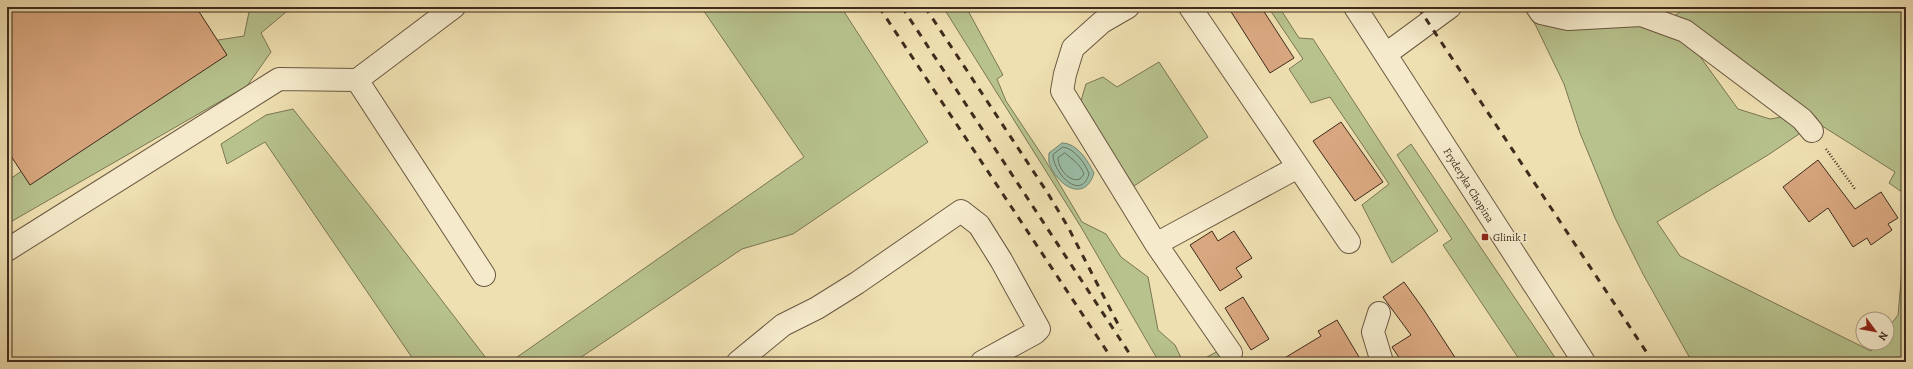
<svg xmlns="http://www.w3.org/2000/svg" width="1913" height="369" viewBox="0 0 1913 369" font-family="Alegreya,serif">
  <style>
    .green { fill: #b7c28d; stroke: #7b7655 }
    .water { fill: #9bbea7; stroke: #768370 }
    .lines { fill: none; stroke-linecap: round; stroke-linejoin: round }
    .shore { stroke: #6d7462; stroke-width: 1 }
    .building { fill: #d9a77f; stroke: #3f2b1d }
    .minor-casing { stroke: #6b5842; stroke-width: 24 }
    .path { stroke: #3f2b1d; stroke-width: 2.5; stroke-dasharray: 1 2; stroke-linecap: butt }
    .minor { stroke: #f5ebcc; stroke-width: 22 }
    .rail { stroke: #3f2b1d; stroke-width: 3; stroke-dasharray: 7 7; stroke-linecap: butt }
    .poi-dot { fill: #8f2418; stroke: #f5ebcc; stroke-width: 1.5 }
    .labels { text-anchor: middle; stroke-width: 3; stroke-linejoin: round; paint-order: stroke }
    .street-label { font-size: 11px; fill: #3f2b1d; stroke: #f5ebcc }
    .poi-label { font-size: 11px; fill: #3f2b1d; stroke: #f5ebcc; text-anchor: start }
  </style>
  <rect width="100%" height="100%" fill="#efe0b1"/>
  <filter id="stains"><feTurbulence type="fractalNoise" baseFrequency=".005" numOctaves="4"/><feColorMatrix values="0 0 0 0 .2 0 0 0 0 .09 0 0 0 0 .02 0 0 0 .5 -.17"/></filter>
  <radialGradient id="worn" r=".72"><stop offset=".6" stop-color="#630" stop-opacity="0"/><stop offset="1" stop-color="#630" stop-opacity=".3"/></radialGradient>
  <path class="green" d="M249,7h43l-31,26 10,19 -24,34 -240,138v-43l205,-140 32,-5 5,-24z
    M701,7h140l87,135 -135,92 -51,15 -168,113h-64l294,-205z
    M943,7h23l37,68 -6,4 9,22 38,57 38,64 24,12 15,23 27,20 10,53 17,15 8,17h-24l-78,-135z
    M1268,7h11l20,31 14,1 125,192 -46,32 -30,-58 27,-21 -59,-87 -19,6 -22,-34 14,-10z
    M1688,7h218v188l-17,-12 6,-11 -76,-48 -3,-7 -9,1 -133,-102z
    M1534,19l93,3 38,9 31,20 42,58 32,10 18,-3 17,14 -37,25 -111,67 23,34 191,95 6,-8h10v-13l11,-15 8,-90v137h-214l-49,-88 -28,-56 -35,-85 -16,-49 -30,-62z
    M1159,62l49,75 -74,49 -54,-82 6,-20 17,-7 14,10z
    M293,109l85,108 111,145h-74l-150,-220 -38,22 -6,-20 45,-29z
    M1411,144l147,218h-37l-78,-117 9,-6 -55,-84z
    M1218,351l9,11h-29z"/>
  <path class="water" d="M1062,143c15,0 26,18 32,30 -9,30 -36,13 -44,-8 -2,-3 -1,-8 -1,-12z"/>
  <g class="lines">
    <path class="shore" d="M1063,147c11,1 23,17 26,27 -8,28 -36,-1 -36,-19z
      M1065,153c8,7 15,11 19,21l-4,5c-11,4 -22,-11 -22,-21z"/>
  </g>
  <path class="building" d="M7,7h189l31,48 -197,130 -23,-35z
    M1228,7h33l33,51 -24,15z
    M1341,122l42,60 -28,19 -42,-60z
    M1818,160l37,49 26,-17 17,26 -10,6 4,6 -21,15 -4,-7 -14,9 -25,-39 -19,14 -26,-35z
    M1212,231l6,10 16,-10 18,27 -16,10 6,9 -22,14 -30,-46z
    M1404,282l20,28 34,52h-56l-10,-15 19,-12 -28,-38z
    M1243,297l26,42 -18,11 -26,-42z
    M1337,320l25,42h-84l43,-26 -3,-5z"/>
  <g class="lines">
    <g class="minor-casing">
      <path id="minor" d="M1128,7l-26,15 -29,26 -8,26 -3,17 94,153 75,109
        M1190,7l159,235
        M1355,7l229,355
        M1537,7l4,6 27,6 73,-4 44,16 117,88 10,12
        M1386,54l64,-47
        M357,80l127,195
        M1156,244l142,-77
        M7,250l272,-171 78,1 97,-73
        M1379,313l-6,19 9,30
        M738,362l45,-37 34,-17 40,-25 104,-72 18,14 22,35 38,69 -4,4 -53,29"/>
    </g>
    <path class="path" d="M1826,149l29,40"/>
    <use href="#minor" class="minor"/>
    <path class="rail" d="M879,7l235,355
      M902,7l233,355
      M925,7l122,185 21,35 53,103
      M1418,7l235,355"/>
  </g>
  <rect class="poi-dot" x="1481" y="233" width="8" height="8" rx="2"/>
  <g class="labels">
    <g class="street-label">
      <text transform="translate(1469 185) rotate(58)" y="4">Fryderyka Chopina</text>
    </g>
    <g class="poi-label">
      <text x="1493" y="241">Glinik I</text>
    </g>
  </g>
  <rect width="1913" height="369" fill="none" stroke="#efe0b1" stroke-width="24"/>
  <rect x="8" y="8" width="1897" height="353" fill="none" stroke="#3f2b1d" stroke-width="2"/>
  <rect x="12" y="12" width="1889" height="345" fill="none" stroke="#3f2b1d"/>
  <g transform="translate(1875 331) rotate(122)"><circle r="19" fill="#f5ebcc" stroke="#ac9e86"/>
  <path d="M0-3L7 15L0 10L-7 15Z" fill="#8f2418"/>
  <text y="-6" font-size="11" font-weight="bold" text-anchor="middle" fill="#3f2b1d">N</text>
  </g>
  <rect width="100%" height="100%" filter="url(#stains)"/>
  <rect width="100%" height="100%" fill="url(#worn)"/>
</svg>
